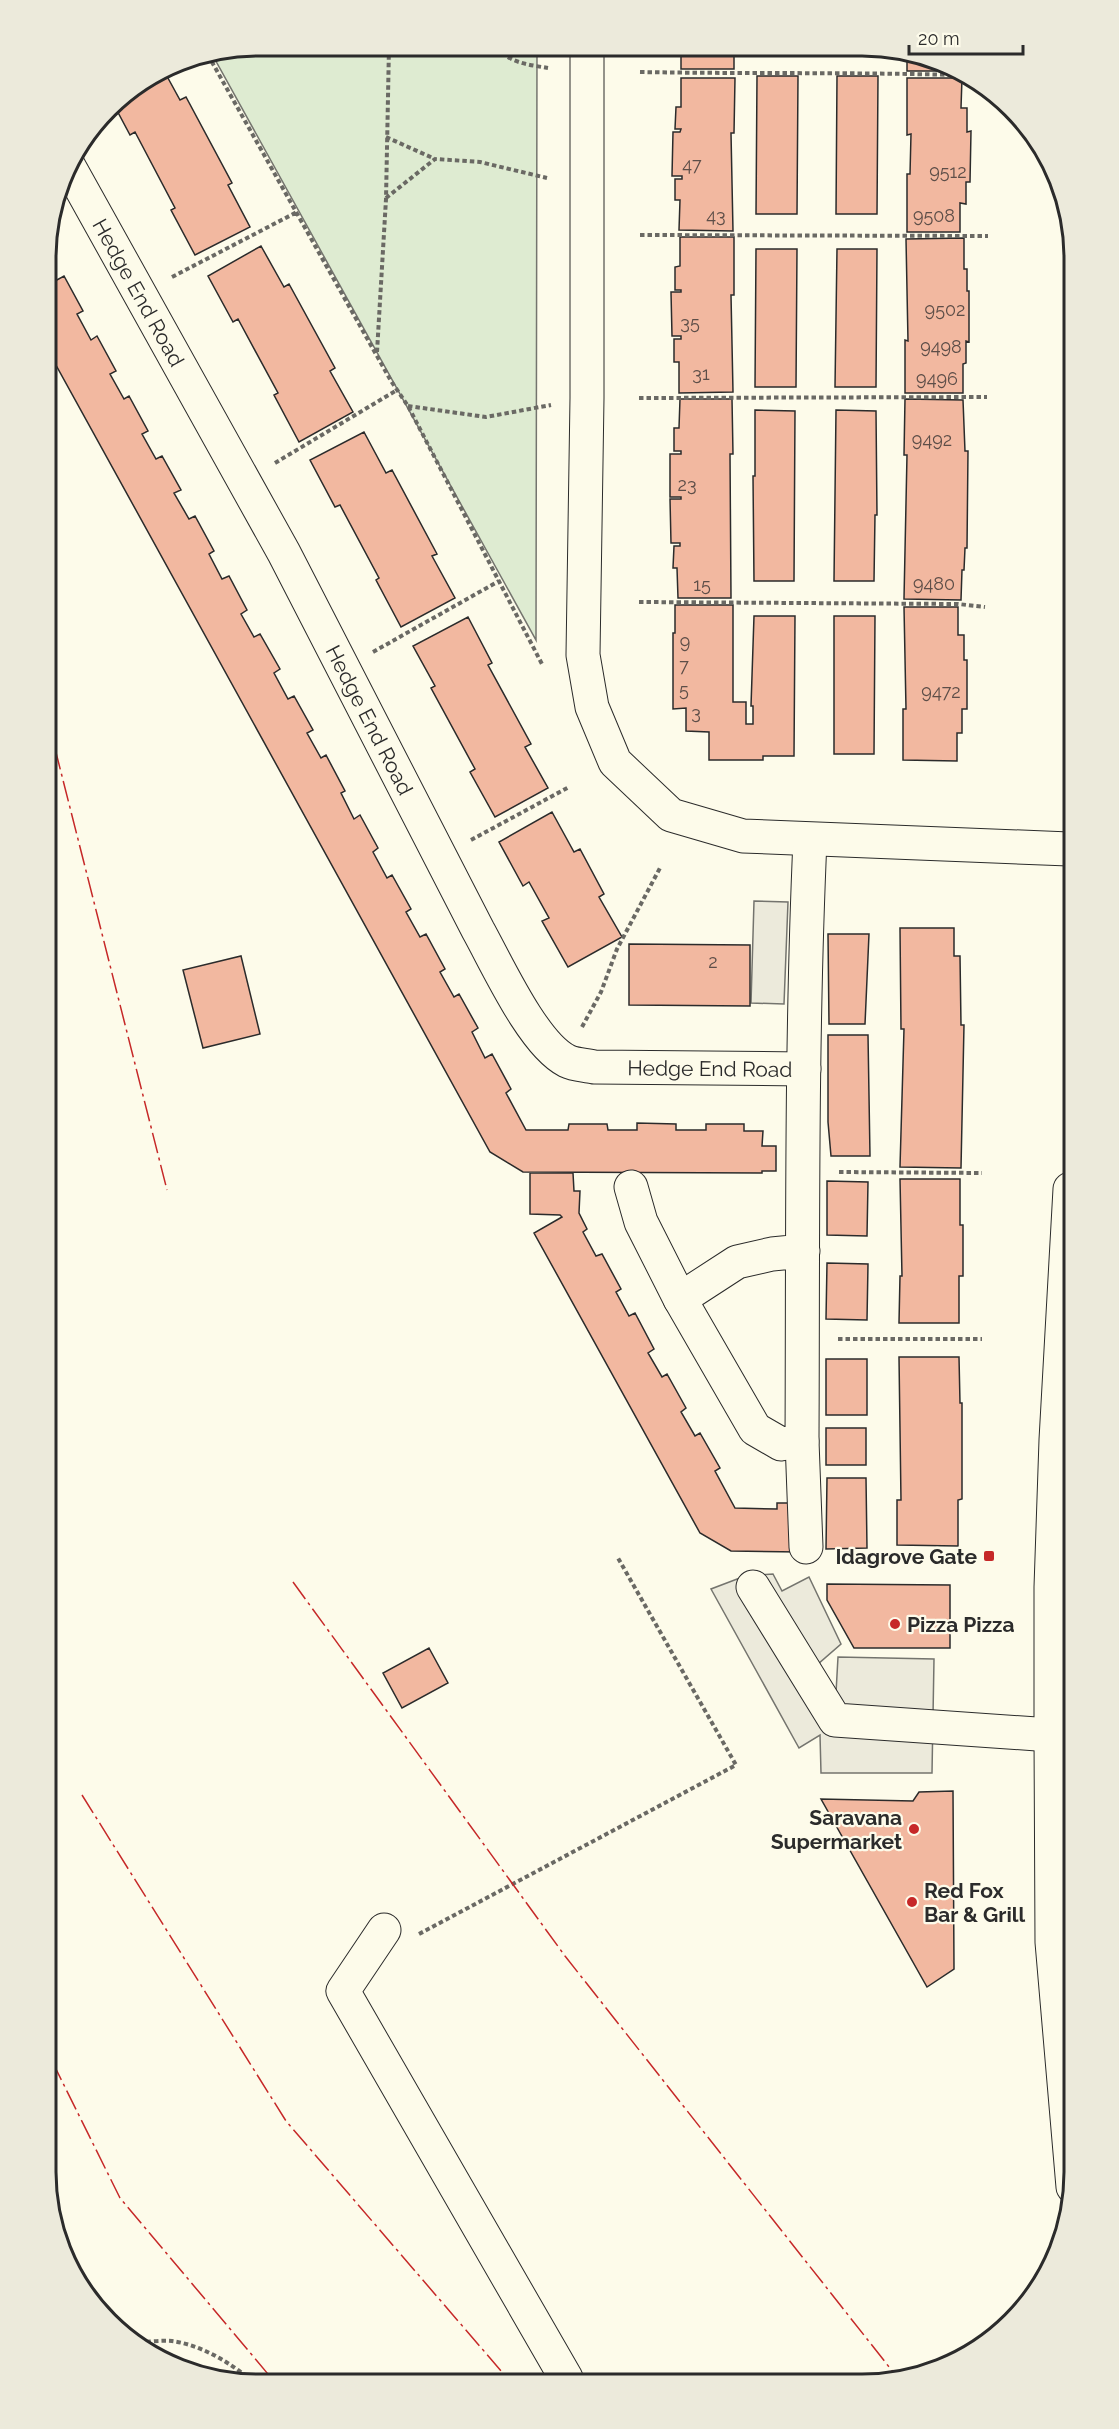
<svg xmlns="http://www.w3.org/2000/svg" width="1119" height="2429" font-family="Raleway,sans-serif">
<rect width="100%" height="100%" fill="#fdfbea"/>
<path fill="#deebd1" stroke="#74746e" stroke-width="1.5" d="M257,45L537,47L536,640L212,54Z"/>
<path fill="#eceadb" stroke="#74746e" stroke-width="1.5" d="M754,901L788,902L784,1004L751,1003Z
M773,1574L782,1591L809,1577L841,1644L817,1665L836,1693L838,1657L934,1659L932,1773H821L820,1735L799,1748L711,1589L745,1576Z"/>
<path fill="#f2b8a0" stroke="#2b2b2b" stroke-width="1.5" d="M681,48H734V69H681Z
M758,48H798V52L758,51Z
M838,49H878V53L838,52Z
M907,51L947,71H907Z
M163,69L180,100L186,97L232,183L228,185L250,227L195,255L171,210L175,208L135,132L130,135L113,103L117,98Z
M757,76H798L797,214H756Z
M837,76H878L877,214H836Z
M681,78H735L734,133H731L733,231L679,230L680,200H675V179H682V176H672L673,132H680L681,129H675L676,107H681Z
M907,78H962L961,108H967V132L971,131L970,182H966V204L960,203V232H907V174H910L911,134L907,135Z
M680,237H734V295H731L733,392L679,393V362H674V339H681V336H672L671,292H681V290H675V267L680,266Z
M964,238V269H967V291H969V342L966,341V363L963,364V393H905V340L908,341L906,239Z
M261,246L284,287L289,284L335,368L330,371L353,412L299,442L274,395L278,393L238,319L233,322L208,276Z
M756,249H797L796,387H755Z
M837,249H877L876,387H835Z
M46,258L57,280L64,276L83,311L77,314L91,340L97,336L116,371L110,374L124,399L129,396L148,431L142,434L156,459L162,456L181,490L174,493L189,519L195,516L214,551L209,554L222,579L229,576L247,610L241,614L254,637L260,634L280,669L274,673L288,699L294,696L313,730L307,733L321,758L326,755L345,791L341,793L354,819L360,815L378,848L373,852L387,878L392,875L411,909L406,912L420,937L426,934L445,969L440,972L454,997L459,994L478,1028L472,1032L485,1058L492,1054L511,1089L506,1093L526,1130H568L569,1124H607L608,1130H637V1123L676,1124V1130H706V1124H744V1131H763L762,1146H776V1171H762V1173L523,1172L490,1152L46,347Z
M680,399H732L733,454H730L731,598H678L677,568H673L674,546H680V543H671L670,499H681V497H670V454H681V451H674V428H679Z
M905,399L963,400L965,451H968L967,548H965L964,570H962L961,600L904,599L907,455H904Z
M755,410L795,411L794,581H754L753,476H755Z
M836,410L876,411L877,515H875L874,581H834Z
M364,432L386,473L392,470L437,554L432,556L455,598L401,627L376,580L379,578L340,505L335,507L310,460Z
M675,605H733V702H746V724H753V706H751L754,616H795L794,756H763V760H709V732L686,731V708L673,709V633H675Z
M904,607H958V635H964V660H967V709H962V733H957V761L903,760V709H906Z
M834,616H875L874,754H834Z
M468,617L492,663L488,665L531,744L525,747L548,788L495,817L470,772L475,769L431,688L435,686L413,646Z
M552,812L574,852L580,849L604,894L599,897L622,937L568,967L542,921L549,918L529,882L523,886L499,842Z
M900,928H954V956H960L961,1025H964L961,1168L900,1167L904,1029H901Z
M828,934H869L865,1024H829Z
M629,944L750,945V1006L629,1005Z
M241,956L260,1034L203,1048L183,970Z
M828,1035H868L870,1156H831L828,1122Z
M530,1173H573L574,1191H580L579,1213L587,1229L583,1232L596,1256L602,1254L621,1289L616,1292L629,1316L635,1313L654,1349L648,1353L662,1377L667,1374L686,1408L681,1412L695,1436L700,1433L720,1468L715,1471L735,1508L777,1509V1503H800V1552L731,1551L700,1533L534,1233L562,1217L560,1215L530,1214Z
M900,1179H960V1225H963V1276H959V1323H899L900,1276H902Z
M827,1181L868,1182L867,1236L827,1235Z
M827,1263L868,1264L867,1320L826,1319Z
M899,1357H959L960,1403H962V1499L958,1500V1546L897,1545V1500H901Z
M826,1359H867V1415H826Z
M826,1428H866V1465H826Z
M827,1478H866L867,1548L826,1549Z
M827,1584L950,1585V1648H854L827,1600Z
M429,1648L448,1683L402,1708L383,1673Z
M953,1791L954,1969L927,1987L821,1799L913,1801L919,1792Z"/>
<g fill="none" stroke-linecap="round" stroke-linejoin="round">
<defs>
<g id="minor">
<path d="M587,47V398L583,655L592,707L615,762L671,815L743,836L1069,849"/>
<path id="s1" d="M67,163L284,553L478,930C497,964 533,1044 567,1061C575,1065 586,1065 594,1067L804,1069"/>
<path d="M631,1187L641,1222L680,1299"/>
<path d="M803,1251L772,1254L737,1262L680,1299L755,1429L781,1444L802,1441C803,1241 801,1040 810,840"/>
<path d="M802,1441L806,1547"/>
<path d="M753,1587L835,1720L1051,1735"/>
<path d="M384,1930L343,1991L566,2378"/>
</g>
<path id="major" d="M1070,1189L1056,1440L1051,1587V1735L1052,1942L1073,2187"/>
</defs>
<use href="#minor" stroke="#2b2b2b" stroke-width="35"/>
<use href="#major" stroke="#2b2b2b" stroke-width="35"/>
<path stroke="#6a6964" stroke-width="4" stroke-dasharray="4.5 3" stroke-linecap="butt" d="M498,46C506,63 531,65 548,68
M208,55L391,381L408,406L543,666
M640,72C745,74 850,72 955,75
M386,137L435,159
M386,198L435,159L480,162L547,178
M640,235L988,236
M172,277L297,212
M377,352L386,199L389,46
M639,398L987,397
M408,406L486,417L551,405
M275,463L397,390
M639,602L958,604L985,607
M373,652L499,581
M471,840L569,787
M582,1027L601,992L617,949L661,866
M839,1172L982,1173
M838,1339H982
M419,1934L736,1765L618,1558
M139,2342C149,2342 161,2340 172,2341C201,2345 229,2362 251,2380"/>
<use href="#minor" stroke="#fdfbea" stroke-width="33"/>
<use href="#major" stroke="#fdfbea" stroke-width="33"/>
<path stroke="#c62828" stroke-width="1.5" stroke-dasharray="21 4.5 3 4.5" stroke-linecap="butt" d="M47,717L167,1190
M293,1582L565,1956L897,2377
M82,1795L286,2121L508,2379
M52,2061L120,2198L273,2380"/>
</g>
<g fill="#c62828" stroke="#fdfbea" stroke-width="2">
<rect x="983" y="1550" width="12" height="12" rx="3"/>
<circle cx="895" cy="1624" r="6"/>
<circle cx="914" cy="1829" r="6"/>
<circle cx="912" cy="1902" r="6"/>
</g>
<g text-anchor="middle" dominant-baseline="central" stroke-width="4.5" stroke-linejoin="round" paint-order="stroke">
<g font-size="18" fill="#5d4e48">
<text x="692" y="164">47</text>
<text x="948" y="171">9512</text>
<text x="716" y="215">43</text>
<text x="934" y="215">9508</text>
<text x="945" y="309">9502</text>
<text x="690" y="322">35</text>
<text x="941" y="346">9498</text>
<text x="701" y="373">31</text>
<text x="937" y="378">9496</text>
<text x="932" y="439">9492</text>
<text x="687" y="484">23</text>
<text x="934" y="583">9480</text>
<text x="702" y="584">15</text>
<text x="685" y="641">9</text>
<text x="684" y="665">7</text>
<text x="684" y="689">5</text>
<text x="941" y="691">9472</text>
<text x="696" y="712">3</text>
<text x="713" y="961">2</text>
</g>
<g font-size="21" fill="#2b2b2b" stroke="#fdfbea">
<text stroke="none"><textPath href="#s1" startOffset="148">Hedge End Road</textPath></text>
<text stroke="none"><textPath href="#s1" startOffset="634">Hedge End Road</textPath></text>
<text stroke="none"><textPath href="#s1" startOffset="1174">Hedge End Road</textPath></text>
</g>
<g font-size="21" font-weight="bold" fill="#2b2b2b" stroke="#fdfbea" text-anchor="end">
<text x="977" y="1556">Idagrove Gate</text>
<text x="907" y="1624" text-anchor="start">Pizza Pizza</text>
<text x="902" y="1817">Saravana<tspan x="902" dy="24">Supermarket</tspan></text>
<text x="924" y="1890" text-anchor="start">Red Fox<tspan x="924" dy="24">Bar &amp; Grill</tspan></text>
</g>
</g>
<path d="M0 0H1119V2429H0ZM258 56H862A202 202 0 0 1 1064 258V2172A202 202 0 0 1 862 2374H258A202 202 0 0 1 56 2172V258A202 202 0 0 1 258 56Z" fill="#eceadb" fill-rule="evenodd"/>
<path fill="none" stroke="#2b2b2b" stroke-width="3" d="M258 56H862A202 202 0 0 1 1064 258V2172A202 202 0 0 1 862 2374H258A202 202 0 0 1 56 2172V258A202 202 0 0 1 258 56Z"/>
<path d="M909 45v9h114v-9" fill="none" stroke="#2b2b2b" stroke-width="3"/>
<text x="918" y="45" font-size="18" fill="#2b2b2b" stroke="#fdfbea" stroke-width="4.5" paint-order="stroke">20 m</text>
</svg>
